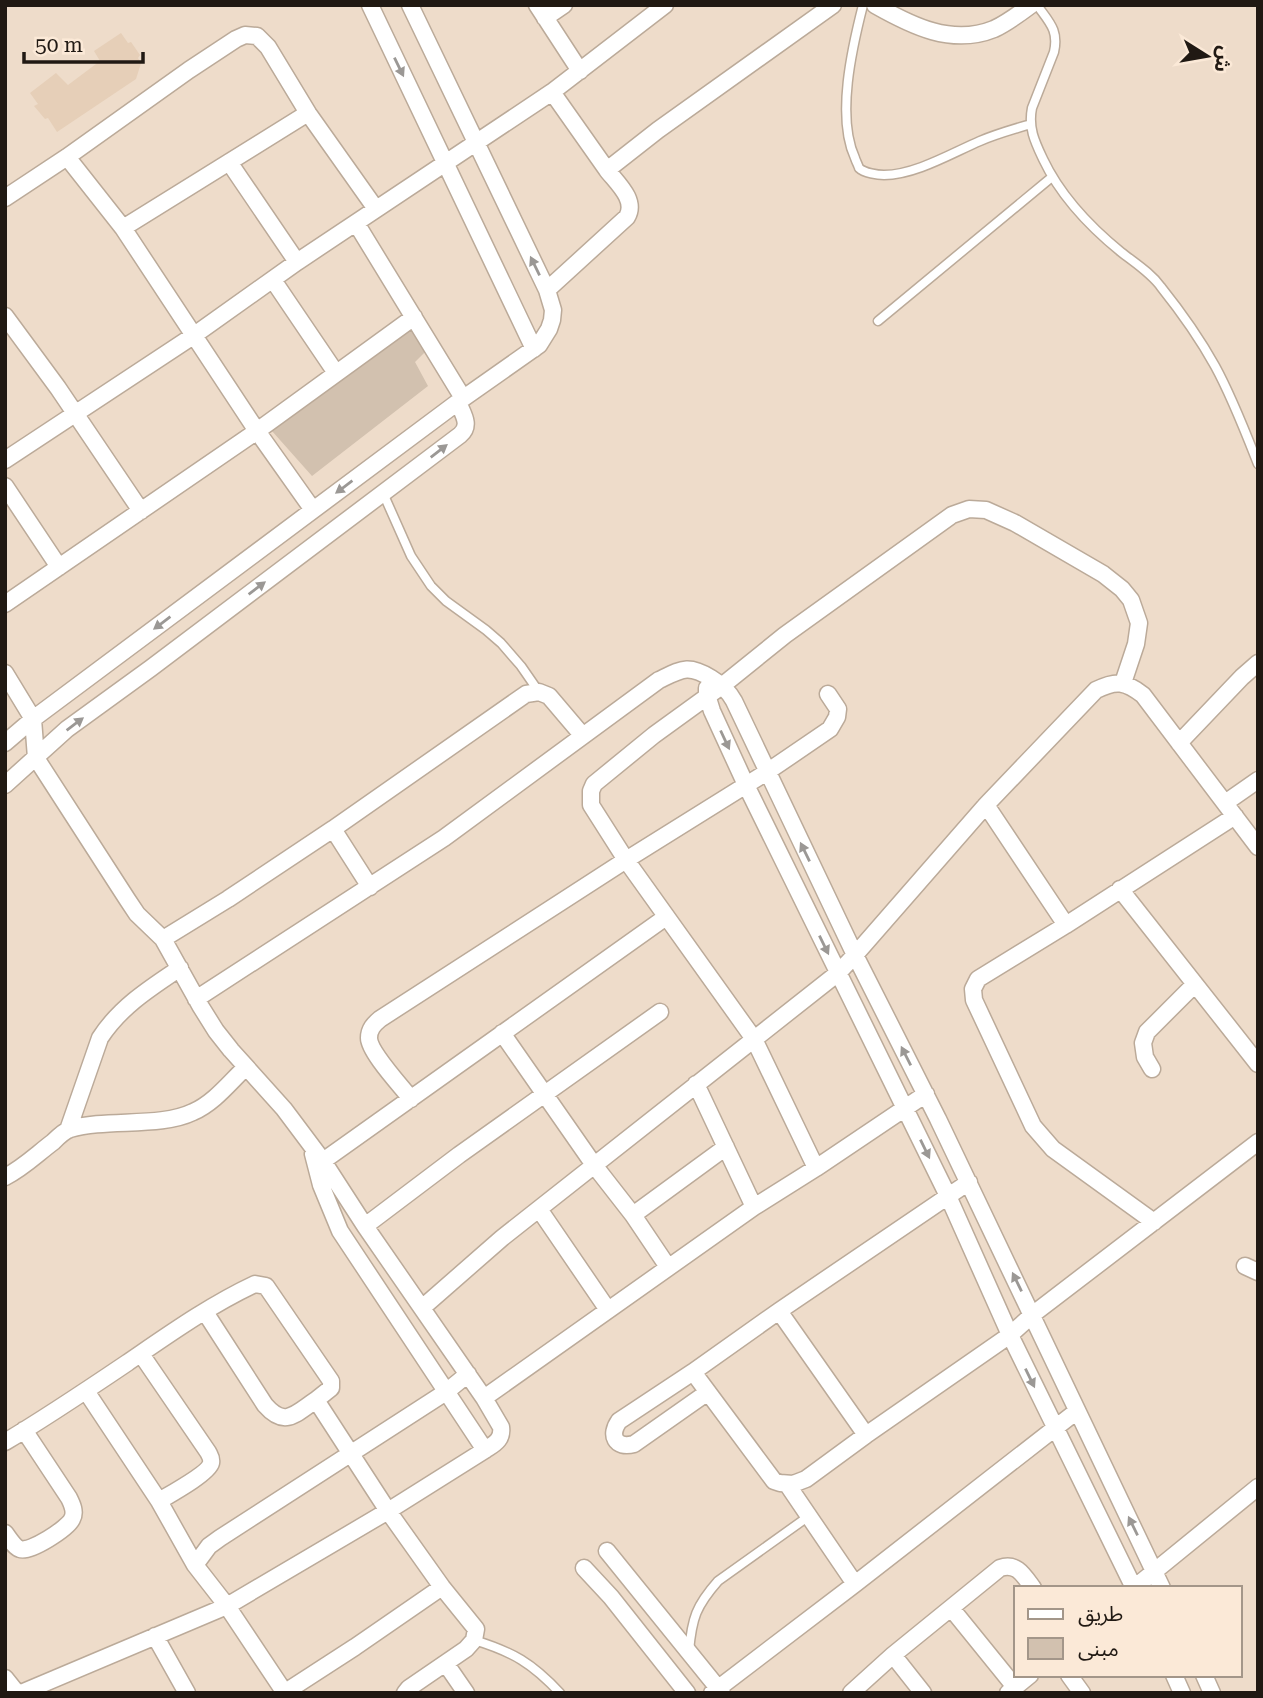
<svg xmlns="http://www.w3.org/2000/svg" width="1263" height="1698" font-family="'Roboto Serif','Noto Sans Arabic',serif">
<rect width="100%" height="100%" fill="#eedcca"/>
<path fill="#e6cfb8" d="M121,33L128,43L131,42L140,55L138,58L141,63L136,79L57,132L48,118L45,119L34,106L38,104L30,93L56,73L68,85L100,61L94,51Z"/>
<path fill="#d2c1af" d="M413,323L430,347L415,362L428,386L312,476L272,431Z"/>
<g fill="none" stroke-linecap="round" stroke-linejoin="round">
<defs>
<path id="service" d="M863,5C852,48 836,117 855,158C855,159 859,167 859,168C864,173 878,175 884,175C915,175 952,153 980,141C996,134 1014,129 1031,124
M1037,5C1049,22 1059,30 1054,52L1032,108C1028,128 1035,142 1043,159C1061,197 1089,226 1121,252C1135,263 1151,273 1161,287C1181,312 1200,339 1215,366C1232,397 1245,431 1258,464
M878,321L1052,177
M383,493L411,556L431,586L446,601L486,630L501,643L521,666L539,692
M474,1640C513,1652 532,1663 560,1693
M689,1651C692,1618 696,1606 718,1581L809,1516"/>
<path id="minor" d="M370,5L534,349
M537,5L580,71
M875,5C912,26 952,46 994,29C1007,23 1019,14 1031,5
M545,18L564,5
M552,92L607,170L658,130L833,5
M67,157L123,228
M229,162L297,262
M5,198L67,157L189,70L236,39L245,35L257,36L268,47L308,113
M356,223L463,398
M273,280L336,373
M547,290L627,217C637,200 617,183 607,170
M5,316L58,388L141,511
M5,460L193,336L297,262L552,92L665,5
M5,486L59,567
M313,510L257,431L123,228L308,113L376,209
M5,604L257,431L414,317
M5,673L33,719L36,758L127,899L137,914L163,939L228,899L333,829L526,694L539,692L549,696L583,736
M707,688V695L712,711L746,785L948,1196L1010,1335L1134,1588
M5,743L33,719L458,402L539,345L549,329L552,320L553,310L547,290L410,5
M1179,743L1242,677L1258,663
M5,785L67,729L151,668L460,435C472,425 462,413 458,402
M1225,803L1258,780
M986,805L1066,925
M333,829L370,887
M1120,889L1258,1064
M163,939L201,1007L216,1031L231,1050L284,1109L323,1161L365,1226L484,1398
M196,999L444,838L659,680C682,669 688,664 711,678C721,684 728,690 734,701L855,955L938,1119L1162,1588
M502,1033L594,1165L633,1215L668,1267
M1152,1069L1145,1057L1143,1043L1147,1032L1195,984
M696,1084L754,1207
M411,1099C402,1087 369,1052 369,1038C369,1029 374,1024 380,1019L626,860L591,805V791L594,784L654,735L723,685L785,635L952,515L969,509L986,510L1015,523L1103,574L1122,589L1131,600L1139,623L1136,644L1123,683
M68,1130L100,1038C120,1007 150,988 180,968
M313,1154L321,1185L340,1231L485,1450
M323,1161L666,917
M816,1168L754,1039L626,860L767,772L830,729L837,717L838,709L828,694
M5,1177C23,1168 37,1154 53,1142C58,1137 64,1131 70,1129C107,1118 160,1128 193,1112C214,1103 230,1082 246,1067
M969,1182L779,1311L693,1372L774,1481L780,1483L793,1484L806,1479L866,1435L1010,1335L1032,1315L1258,1142
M539,1209L608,1310
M633,1215L726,1147
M1154,1222L1053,1149L1033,1126L974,1000L973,989L978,979L1066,925L1235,816
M365,1226L459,1155L660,1012
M1245,1266L1258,1272
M422,1308L502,1238L838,973L855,955L986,805L1096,690C1116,680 1125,681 1143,695L1258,847
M779,1311L866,1435
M205,1312L265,1405C285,1428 295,1414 316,1400
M141,1354L208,1452C210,1456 212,1458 211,1463C209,1473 169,1495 159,1501
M693,1372L619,1421C609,1435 615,1449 634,1444L708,1392
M86,1391L159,1501L195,1565L227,1606L285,1693
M5,1442C47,1417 87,1390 127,1363C168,1335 210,1305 255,1284L266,1286L331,1381V1388L316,1400L388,1511L442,1587L476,1629L474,1640L466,1649L409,1688L405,1693
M787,1484L855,1584
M5,1533C9,1538 14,1547 20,1549C30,1553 68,1528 72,1519C76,1512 72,1504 69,1498L24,1430
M607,1551L722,1693
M195,1565L209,1546L220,1538L446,1392L468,1374
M584,1568L611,1597L687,1693
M1134,1588L1258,1487
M951,1608L1015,1687
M155,1636L187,1693
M893,1655L923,1693
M446,1664L466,1693
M1069,1675L1082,1693
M1174,1675L1182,1693
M1204,1675L1212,1693
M5,1678L17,1693
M21,1693L227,1606L388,1511L485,1450C494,1444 503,1440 501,1427L484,1398L754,1207L816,1168L926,1094
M284,1693L355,1647L442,1587
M712,1693L855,1584L1077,1411
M851,1693L893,1655L1000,1568C1017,1562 1024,1576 1033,1588
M1008,1693L1030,1675"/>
</defs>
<use href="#service" stroke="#ba9" stroke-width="11"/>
<use href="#minor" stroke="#ba9" stroke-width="19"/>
<use href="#service" stroke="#fff" stroke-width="8"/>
<use href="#minor" stroke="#fff" stroke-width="16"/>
</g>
<defs><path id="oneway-solid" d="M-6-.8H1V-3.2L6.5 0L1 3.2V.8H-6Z" transform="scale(1.75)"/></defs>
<g fill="#9b9895">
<use href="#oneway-solid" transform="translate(399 67) rotate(64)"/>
<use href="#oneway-solid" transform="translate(535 266) rotate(-116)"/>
<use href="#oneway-solid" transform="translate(439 451) rotate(-38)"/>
<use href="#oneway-solid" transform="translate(344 487) rotate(143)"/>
<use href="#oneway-solid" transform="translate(257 588) rotate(-37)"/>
<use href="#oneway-solid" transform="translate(162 623) rotate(143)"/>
<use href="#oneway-solid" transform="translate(75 724) rotate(-37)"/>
<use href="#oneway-solid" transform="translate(725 740) rotate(65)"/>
<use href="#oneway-solid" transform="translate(805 852) rotate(-116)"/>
<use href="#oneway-solid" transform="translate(824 945) rotate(64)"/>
<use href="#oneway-solid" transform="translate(906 1056) rotate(-117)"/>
<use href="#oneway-solid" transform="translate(925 1149) rotate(64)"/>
<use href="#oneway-solid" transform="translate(1017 1282) rotate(-116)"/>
<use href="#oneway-solid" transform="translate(1030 1378) rotate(64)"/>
<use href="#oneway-solid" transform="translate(1133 1526) rotate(-116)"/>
</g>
<rect width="1263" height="1698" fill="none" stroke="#201913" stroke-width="14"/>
<rect x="1014" y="1586" width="228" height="91" fill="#fbe9d7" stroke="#a39689" stroke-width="2"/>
<rect x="1028" y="1609" width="35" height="10" fill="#ffffff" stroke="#a39689" stroke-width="2"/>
<text x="1078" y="1621" font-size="21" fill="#201913">طريق</text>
<rect x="1028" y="1638" width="35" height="21" fill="#d2c1af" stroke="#a39689" stroke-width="2"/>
<text x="1078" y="1656" font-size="21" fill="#201913">مبنى</text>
<g transform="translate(1207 56) rotate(101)" stroke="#fbe9d7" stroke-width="5" paint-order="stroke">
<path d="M0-5L12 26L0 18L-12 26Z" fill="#201913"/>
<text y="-10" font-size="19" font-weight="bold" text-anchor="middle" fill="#201913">ش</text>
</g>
<path d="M24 52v10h119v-10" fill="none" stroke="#201913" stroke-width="3.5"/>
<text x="35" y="52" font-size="21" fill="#201913" stroke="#fbe9d7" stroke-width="5" paint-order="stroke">50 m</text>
</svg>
